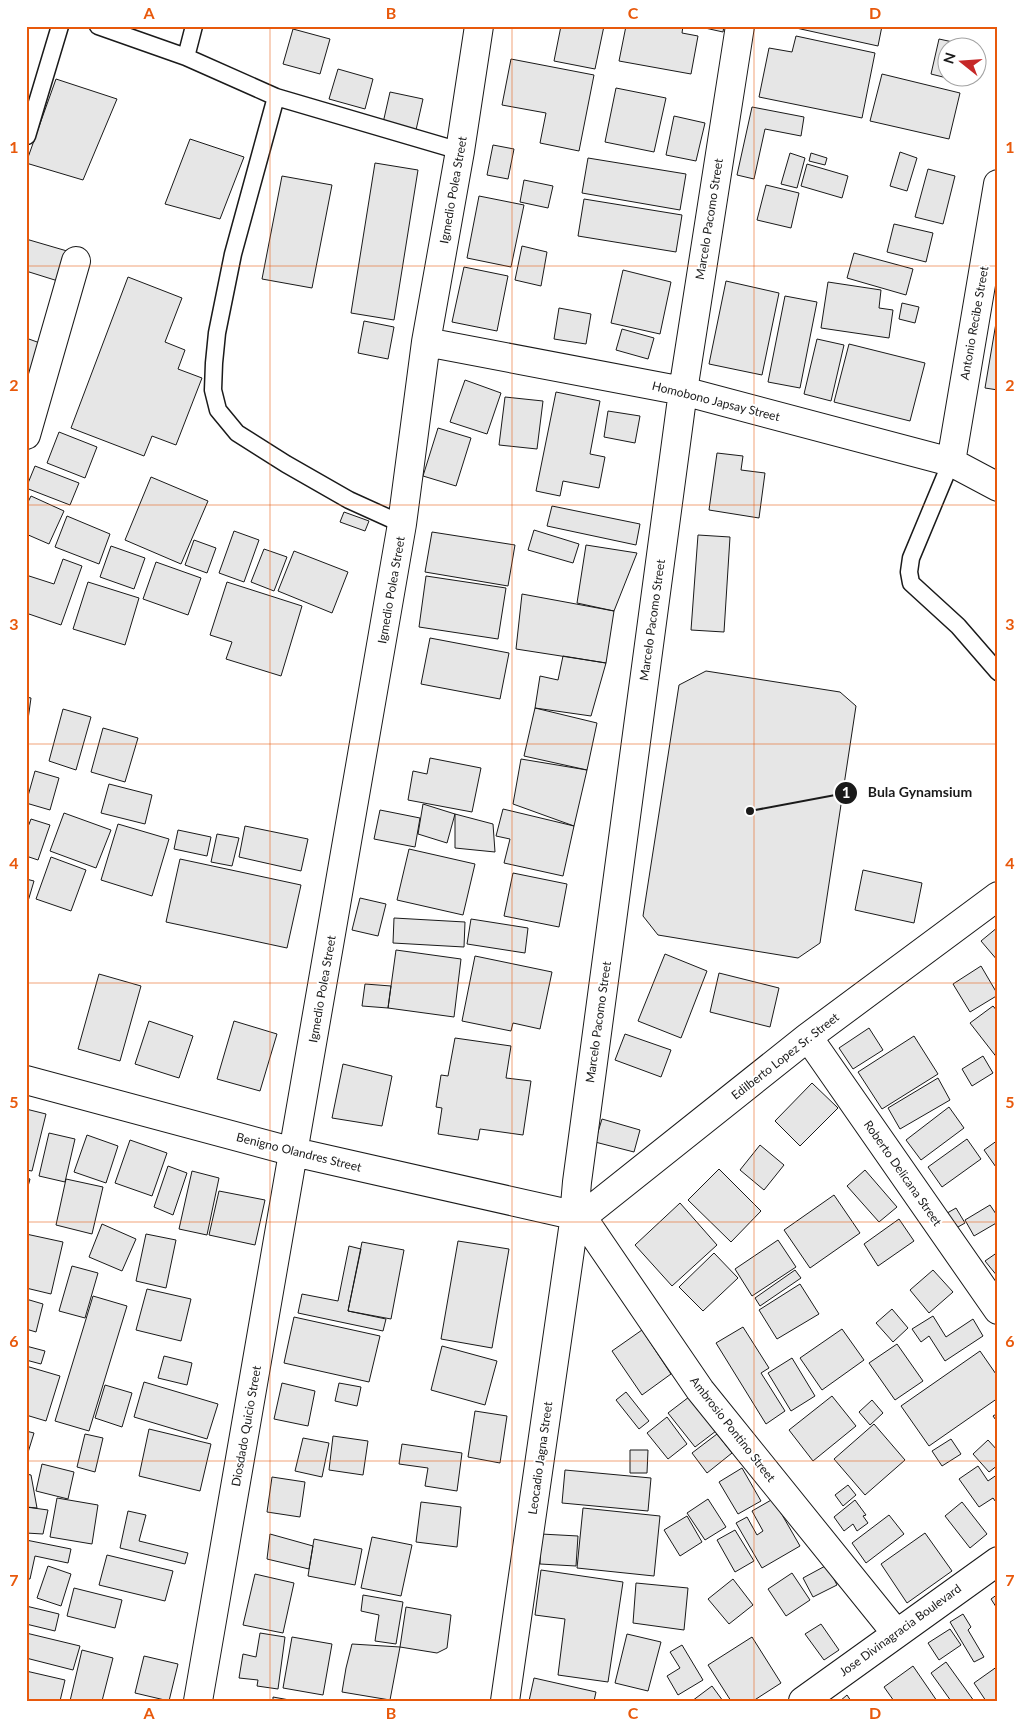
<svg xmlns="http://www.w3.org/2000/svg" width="1024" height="1727" font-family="Lato,sans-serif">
<rect width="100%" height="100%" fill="#fff"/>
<path fill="#e6e6e6" stroke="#1a1a1a" d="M561,26H604L595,69L554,61Z
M626,26H683L682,33L698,36L691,74L619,61Z
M696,26H724L723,32Z
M787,26H882L878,46Z
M293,29L330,39L320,74L283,64Z
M796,36L875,53L862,118L759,97L769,48L792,52Z
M939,39L976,47L946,48V78H969L967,83L931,74Z
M511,59L594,75L579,151L540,143L546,113L502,105Z
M338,69L373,79L365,109L329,99Z
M882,74L960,93L949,139L870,121Z
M56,79L117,99L83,180L26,163Z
M616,88L666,98L654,152L605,142Z
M390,92L423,99L416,130L383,123Z
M752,107L804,117L801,136L765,129L754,179L737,175Z
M674,116L705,123L696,161L666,155Z
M190,139L244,157L220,219L165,204Z
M493,145L514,149L508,179L487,175Z
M900,152L917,158L907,191L890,186Z
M790,153L805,158L797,188L781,184Z
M811,153L827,158L825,165L809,161Z
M588,158L686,174L680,210L582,193Z
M375,163L418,170L394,320L351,313Z
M807,164L848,176L842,198L801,186Z
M928,169L955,176L943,224L915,217Z
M282,176L332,185L312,288L262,279Z
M524,180L553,186L548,208L520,202Z
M766,185L799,193L791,228L757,220Z
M479,196L524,205L511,267L467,258Z
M584,199L682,215L676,252L578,236Z
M894,224L933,233L926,262L887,252Z
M26,239L67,251L58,281L26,271Z
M522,246L547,252L541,286L515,280Z
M854,253L913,269L906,295L847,278Z
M464,267L508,276L497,331L452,322Z
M623,270L671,282L660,334L611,323Z
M128,277L182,298L165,342L185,350L178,369L202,378L176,445L152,436L144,456L71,428Z
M726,281L779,293L762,375L709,364Z
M828,282L881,290L879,308L893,310L889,338L821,328Z
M785,296L817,302L800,388L768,382Z
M902,303L919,307L915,323L899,319Z
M559,308L591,314L586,344L554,339Z
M998,311V390L985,388Z
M364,321L394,327L388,359L358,353Z
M622,329L654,338L648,359L616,350Z
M26,338L40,343L26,387Z
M817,339L844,345L831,401L804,394Z
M849,344L925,363L910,421L834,402Z
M465,380L501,393L487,434L450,422Z
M556,392L600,401L590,454L605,457L599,488L563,481L560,496L536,491Z
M505,397L543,401L537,449L499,445Z
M608,411L640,416L635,443L604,437Z
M438,428L471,438L456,486L423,476Z
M59,432L97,447L85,478L47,463Z
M717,453L743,456L741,470L765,473L759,518L709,510Z
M35,466L79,483L70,505L26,488Z
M151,477L208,501L181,564L125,540Z
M31,496L64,511L49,544L26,534V506Z
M552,506L640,524L636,545L547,526Z
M344,512L369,521L365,531L340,522Z
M67,516L110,534L99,564L55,547Z
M534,530L579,544L573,563L528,550Z
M234,531L259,540L244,582L219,573Z
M432,532L515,545L508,586L425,572Z
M698,535L730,537L724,632L691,630Z
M194,540L216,548L207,573L185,565Z
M586,545L637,553L614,611L577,603Z
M111,546L145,558L134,589L100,577Z
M264,549L287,557L274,591L251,582Z
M294,551L348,572L332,613L278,591Z
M63,559L82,566L61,625L26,613V575L54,584Z
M156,562L201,578L188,615L143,599Z
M426,576L506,588L498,639L419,627Z
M88,582L139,598L125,645L73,629Z
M227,582L302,606L281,676L226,659L232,642L210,635Z
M522,594L614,611L606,663L516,649Z
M430,638L509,653L500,699L421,684Z
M563,656L606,663L591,716L535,708L540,676L558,680Z
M706,671L840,692L856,706L820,943L798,958L658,935L643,916L679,685Z
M26,697L31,698L26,734Z
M535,708L597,723L587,770L524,756Z
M63,709L91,717L76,770L49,761Z
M103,728L138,738L125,782L91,772Z
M430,758L481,768L472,812L408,800L413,771L427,774Z
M521,759L587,770L574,826L513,804Z
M35,771L59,778L50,810L26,803Z
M109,784L152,795L145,824L101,813Z
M423,804L455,814L447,843L418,834Z
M503,809L574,826L563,876L504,863L510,839L496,836Z
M380,810L420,818L415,847L374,839Z
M64,813L111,830L96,868L50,851Z
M455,814L493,824L495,852L455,848Z
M31,819L50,825L38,860L26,856V832Z
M118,824L169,839L152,896L101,880Z
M245,826L308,839L301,871L239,857Z
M178,830L211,837L207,856L174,849Z
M217,834L239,838L232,866L211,862Z
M409,849L475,864L463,915L397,900Z
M51,857L86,870L71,911L36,899Z
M180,859L301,885L287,948L166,922Z
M863,870L922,883L914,923L855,910Z
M513,873L567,884L559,927L504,916Z
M26,879L34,881L26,908Z
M360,898L386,904L378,936L352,930Z
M394,918L465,922L464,947L393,943Z
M471,919L528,928L525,953L467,944Z
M998,927V961L981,941Z
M396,950L461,959L454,1017L388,1008Z
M665,954L707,971L681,1038L638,1021Z
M475,956L552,972L540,1029L513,1023L511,1031L462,1021Z
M981,966L998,995L970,1012L953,984Z
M719,973L779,988L770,1027L710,1012Z
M99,974L141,986L120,1061L78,1049Z
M365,984L391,986L388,1008L362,1006Z
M993,1006L998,1012V1059L970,1023Z
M149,1021L193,1036L179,1078L135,1064Z
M234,1021L277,1034L260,1091L217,1079Z
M869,1028L883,1050L853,1069L839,1048Z
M625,1034L671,1050L661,1077L615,1060Z
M914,1036L938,1074L882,1109L858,1072Z
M455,1038L511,1046L506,1078L531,1081L523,1135L480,1129L478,1140L438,1134L442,1108L436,1107L441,1075L448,1076Z
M983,1056L993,1073L972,1086L962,1069Z
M343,1064L392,1076L382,1126L332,1118Z
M938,1078L950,1100L900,1129L888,1108Z
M812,1083L838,1108L800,1146L775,1121Z
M949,1107L964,1128L921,1160L906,1140Z
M26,1109L46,1114L32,1171L26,1170Z
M602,1119L640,1130L634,1152L595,1142Z
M49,1133L75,1139L65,1182L39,1176Z
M87,1135L118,1146L106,1183L74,1172Z
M967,1139L981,1159L942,1187L928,1167Z
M130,1140L167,1153L152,1196L115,1183Z
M998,1140V1170L984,1150Z
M760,1145L784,1165L764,1190L740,1170Z
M168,1166L187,1173L173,1215L154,1207Z
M719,1169L761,1211L731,1242L688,1200Z
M865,1170L897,1207L879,1222L847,1186Z
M192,1171L219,1178L207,1235L179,1229Z
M26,1178L30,1179L26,1194Z
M66,1179L103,1187L92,1234L56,1225Z
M219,1191L265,1200L255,1245L209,1235Z
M834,1195L860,1233L810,1268L784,1230Z
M680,1203L717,1245L672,1286L635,1245Z
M990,1205L998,1217V1222L974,1236L965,1220Z
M956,1208L965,1223L951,1231L942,1216Z
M899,1219L914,1241L878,1266L864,1244Z
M102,1224L136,1239L122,1271L89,1257Z
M26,1234L63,1242L51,1294L26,1288Z
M146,1234L176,1240L166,1288L136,1281Z
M778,1240L796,1267L752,1296L735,1269Z
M458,1241L509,1249L492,1348L441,1339Z
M362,1242L404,1250L391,1319L348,1311Z
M349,1246L361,1249L348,1311L386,1319L383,1331L298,1313L302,1294L338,1301Z
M998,1252V1277L985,1261Z
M714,1253L738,1278L703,1311L679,1287Z
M72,1266L98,1273L85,1318L59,1311Z
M795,1270L801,1278L760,1306L755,1298Z
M933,1270L953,1292L929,1313L910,1290Z
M800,1284L819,1314L777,1339L759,1310Z
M147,1289L191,1299L181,1341L136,1330Z
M93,1296L127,1306L89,1431L55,1421Z
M26,1299L43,1304L36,1332L26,1329Z
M892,1309L908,1328L893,1342L876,1323Z
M933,1316L946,1337L973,1319L983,1336L945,1361L929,1336L921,1342L912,1329Z
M294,1317L380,1336L369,1382L284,1363Z
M743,1327L769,1368L761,1373L785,1411L766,1424L716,1343Z
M842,1329L864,1360L822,1390L800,1358Z
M642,1330L671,1374L642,1395L612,1351Z
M897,1344L923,1381L895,1400L869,1363Z
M26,1346L45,1351L41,1364L26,1360Z
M442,1346L497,1361L485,1405L431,1390Z
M980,1351L998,1377V1398L929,1446L901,1406Z
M164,1356L192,1363L187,1385L158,1378Z
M792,1358L815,1396L791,1411L768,1373Z
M26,1366L60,1376L46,1421L26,1415Z
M144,1382L218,1404L207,1439L134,1417Z
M282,1383L315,1391L308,1426L274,1419Z
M339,1383L361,1387L357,1406L335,1401Z
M105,1385L132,1393L122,1427L95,1418Z
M626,1392L649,1421L639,1429L616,1400Z
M832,1396L856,1426L813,1461L789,1430Z
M689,1397L716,1431L695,1447L668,1413Z
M872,1400L883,1413L870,1425L859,1412Z
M475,1411L507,1416L500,1463L468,1457Z
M998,1413V1423L993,1416Z
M667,1417L687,1444L668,1459L647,1433Z
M874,1424L905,1460L865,1495L834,1459Z
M149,1429L211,1444L200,1491L139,1476Z
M26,1431L34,1433L26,1459Z
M85,1434L103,1438L95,1472L77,1467Z
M717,1434L732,1453L707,1473L692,1453Z
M333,1436L368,1441L363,1475L329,1470Z
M303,1438L329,1443L322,1477L295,1471Z
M951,1439L961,1454L942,1466L932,1451Z
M988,1440L998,1451V1465L989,1472L973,1454Z
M402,1444L462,1453L457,1491L425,1486L428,1468L399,1464Z
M630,1450H648L647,1473H630Z
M42,1464L74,1472L68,1499L36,1491Z
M978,1466L988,1481L998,1474V1505L993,1498L979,1507L959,1479Z
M742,1468L761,1501L738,1514L719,1482Z
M565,1470L651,1478L648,1511L562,1503Z
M26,1474L31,1475L37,1508L26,1507Z
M272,1477L305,1482L300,1517L267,1512Z
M848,1485L856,1495L843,1506L835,1495Z
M57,1498L98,1505L92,1544L50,1537Z
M708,1499L726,1527L705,1540L687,1513Z
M773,1499L800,1546L762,1568L736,1523L747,1517L757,1535L763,1531L752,1511Z
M855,1500L866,1515L863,1516L868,1523L857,1531L853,1524L844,1531L834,1517Z
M421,1502L461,1507L457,1547L416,1542Z
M962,1502L987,1534L970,1548L945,1516Z
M26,1507L48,1510L43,1534L26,1533Z
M583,1508L660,1516L654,1576L577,1568Z
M128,1511L146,1515L139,1541L188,1553L185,1564L120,1548Z
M889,1515L904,1534L866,1563L852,1543Z
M687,1516L702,1542L680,1556L664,1530Z
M735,1530L754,1561L735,1572L717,1540Z
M925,1533L952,1571L907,1603L881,1564Z
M270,1534L313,1546L309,1569L267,1559Z
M541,1534L578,1536L576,1566L540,1564Z
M372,1537L412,1545L401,1596L361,1588Z
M314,1539L362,1549L355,1585L308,1576Z
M26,1540L71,1549L68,1563L35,1556L30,1579H26Z
M107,1555L173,1571L165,1601L99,1585Z
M827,1565L837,1585L813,1597L803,1578Z
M48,1566L71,1574L61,1606L37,1598Z
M541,1570L623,1582L608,1682L558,1675L565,1619L535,1615Z
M792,1573L810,1600L786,1616L768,1589Z
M255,1574L294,1583L283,1633L243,1625Z
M733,1579L753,1605L729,1624L708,1599Z
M636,1583L688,1588L684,1630L633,1623Z
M74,1588L122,1600L115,1628L67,1616Z
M998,1594V1610L991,1599Z
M363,1595L403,1602L396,1644L375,1641L379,1615L361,1611Z
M26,1606L59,1614L55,1631L26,1624Z
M406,1607L451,1615L447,1648L437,1653L400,1647Z
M963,1614L971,1627L968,1630L984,1657L974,1662L950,1622Z
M821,1624L839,1650L824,1660L805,1634Z
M950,1629L961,1645L939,1660L928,1643Z
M26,1633L80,1646L73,1670L26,1658Z
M260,1633L285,1637L278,1689L257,1686L258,1680L239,1678L243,1654L256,1657Z
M627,1634L661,1642L648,1691L615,1683Z
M292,1637L332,1644L323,1695L283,1688Z
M752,1637L781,1683L753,1701H731L708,1665Z
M352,1644L400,1647L390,1700L342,1692L346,1668Z
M682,1645L703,1680L678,1695L667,1676L680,1668L670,1652Z
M82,1650L113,1658L102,1701H70Z
M144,1656L178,1664L169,1701L135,1693Z
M946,1662L974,1701H951L931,1673Z
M913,1666L937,1701H894L884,1687Z
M998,1666V1701H986L974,1683Z
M26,1671L65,1680L60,1701H26Z
M534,1678L596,1692L594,1701H529Z
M712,1686L723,1701H692Z
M847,1695L851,1701H840Z
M273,1697L295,1701H273Z"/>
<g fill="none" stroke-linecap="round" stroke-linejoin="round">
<defs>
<path id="lane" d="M98,26L186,57L276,97L460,151
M186,57L194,26
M276,97L233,254L217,333L214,363L213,390L218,410L237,433L286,464L349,500L402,524
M27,136L60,26
M951,462L911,558L909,572L911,583L958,626L998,672"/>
<path id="street" d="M426,342L683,391L951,462L998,487
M26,435L76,261
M951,462L998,184
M808,1037L998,1310
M26,1080L294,1152L582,1217L808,1037L998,896
M582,1217L700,1390L896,1633
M198,1701L402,524L426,342L460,151L479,26
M505,1701L573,1229L577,1182L683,391L740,26
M803,1701L998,1561"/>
</defs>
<use href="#lane" stroke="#1a1a1a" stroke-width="19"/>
<use href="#street" stroke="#1a1a1a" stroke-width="30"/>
<use href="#lane" stroke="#fff" stroke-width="16"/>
<use href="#street" stroke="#fff" stroke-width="28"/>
</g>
<path fill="none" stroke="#e8590c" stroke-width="1" stroke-opacity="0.55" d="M270,26V1701M512,26V1701M754,26V1701M26,266H998M26,505H998M26,744H998M26,983H998M26,1222H998M26,1461H998"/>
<g text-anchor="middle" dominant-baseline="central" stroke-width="4" stroke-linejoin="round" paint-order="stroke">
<g font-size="12" fill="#1a1a1a" stroke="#fff">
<text transform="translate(453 190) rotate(-80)">Igmedio Polea Street</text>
<text transform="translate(709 219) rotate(-81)">Marcelo Pacomo Street</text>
<text transform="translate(974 323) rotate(-80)">Antonio Recibe Street</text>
<text transform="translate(716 401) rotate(14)">Homobono Japsay Street</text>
<text transform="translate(391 590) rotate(-80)">Igmedio Polea Street</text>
<text transform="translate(652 620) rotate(-82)">Marcelo Pacomo Street</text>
<text transform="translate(322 989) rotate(-80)">Igmedio Polea Street</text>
<text transform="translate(598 1022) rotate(-82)">Marcelo Pacomo Street</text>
<text transform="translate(785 1056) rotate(-38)">Edilberto Lopez Sr. Street</text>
<text transform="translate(299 1152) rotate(14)">Benigno Olandres Street</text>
<text transform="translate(903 1173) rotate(55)">Roberto Delicana Street</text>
<text transform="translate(246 1426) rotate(-80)">Diosdado Quicio Street</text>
<text transform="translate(733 1429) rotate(52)">Ambrosio Pontino Street</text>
<text transform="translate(540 1458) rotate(-82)">Leocadio Jagna Street</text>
<text transform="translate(900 1630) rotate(-36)">Jose Divinagracia Boulevard</text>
</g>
</g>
<path fill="none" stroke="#1a1a1a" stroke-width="2" d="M750 811L846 793"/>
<g fill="#1a1a1a" stroke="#fff" stroke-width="2">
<circle cx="750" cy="811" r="5"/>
<circle cx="846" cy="793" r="12"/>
</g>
<g font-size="15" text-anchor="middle" font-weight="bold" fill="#fff">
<text x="846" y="798">1</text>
</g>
<g font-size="14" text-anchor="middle" font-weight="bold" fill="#1a1a1a" stroke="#fff" stroke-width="4" stroke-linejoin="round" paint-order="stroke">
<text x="920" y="797">Bula Gynamsium</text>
</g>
<rect width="1024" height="1727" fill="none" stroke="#ffffff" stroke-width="55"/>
<g transform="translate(962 62) rotate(287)"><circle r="24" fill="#ffffff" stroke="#a3a3a3"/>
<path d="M0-4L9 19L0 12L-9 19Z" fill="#c62828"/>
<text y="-8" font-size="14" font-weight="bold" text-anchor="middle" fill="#1a1a1a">N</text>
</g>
<rect x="28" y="28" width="968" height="1672" fill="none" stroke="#e8590c" stroke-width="2"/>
<g font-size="16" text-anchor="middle" font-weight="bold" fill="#e8590c">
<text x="149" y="19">A</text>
<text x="391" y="19">B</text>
<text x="633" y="19">C</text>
<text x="875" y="19">D</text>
<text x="14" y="153">1</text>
<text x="1010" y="153">1</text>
<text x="14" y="391">2</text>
<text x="1010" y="391">2</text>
<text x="14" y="630">3</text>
<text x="1010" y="630">3</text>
<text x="14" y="869">4</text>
<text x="1010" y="869">4</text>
<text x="14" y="1108">5</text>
<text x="1010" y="1108">5</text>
<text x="14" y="1347">6</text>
<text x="1010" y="1347">6</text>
<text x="14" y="1586">7</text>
<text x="1010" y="1586">7</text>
<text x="149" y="1719">A</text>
<text x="391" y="1719">B</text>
<text x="633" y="1719">C</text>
<text x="875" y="1719">D</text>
</g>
</svg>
